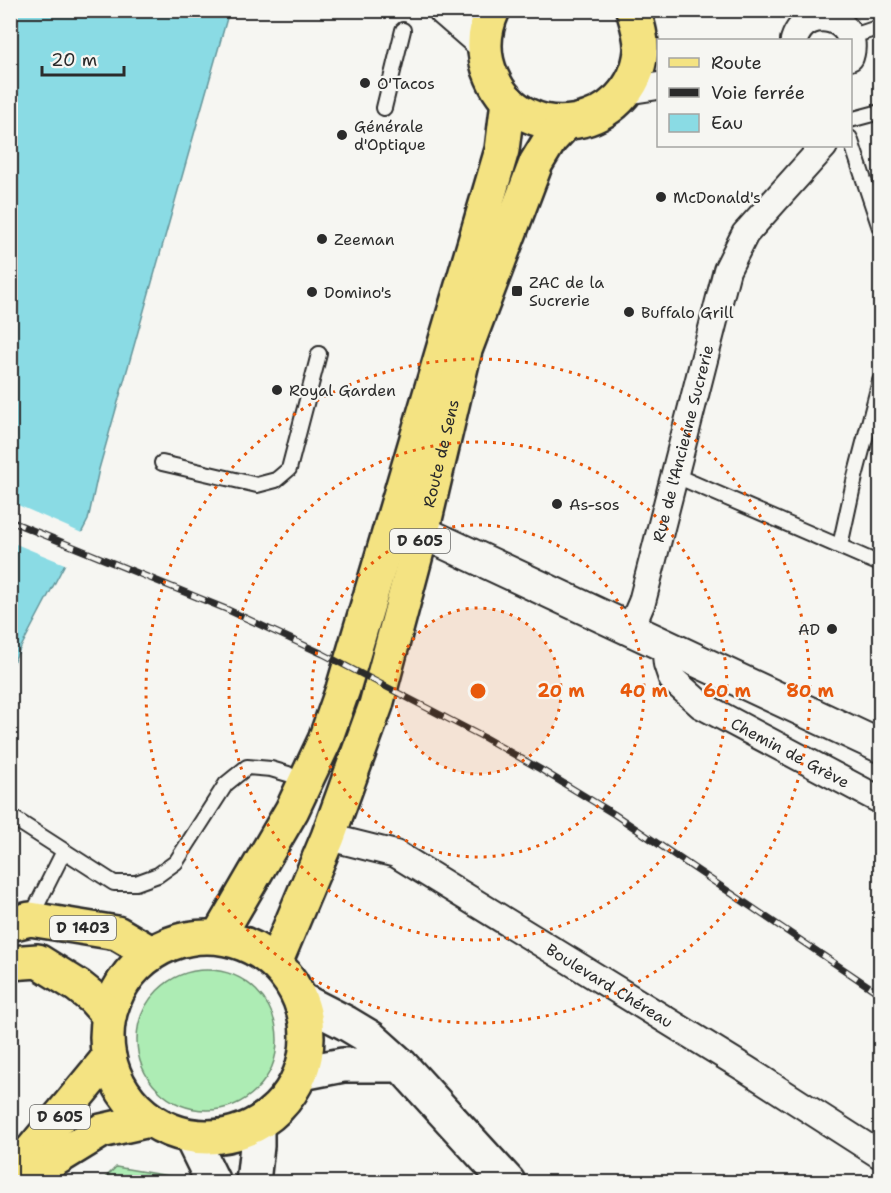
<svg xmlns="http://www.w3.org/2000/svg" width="891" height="1193" font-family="'Shantell Sans',sans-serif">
<rect width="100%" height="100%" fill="#f6f6f2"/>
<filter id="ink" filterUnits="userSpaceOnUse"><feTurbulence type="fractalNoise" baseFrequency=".0167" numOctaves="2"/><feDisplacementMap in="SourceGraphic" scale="12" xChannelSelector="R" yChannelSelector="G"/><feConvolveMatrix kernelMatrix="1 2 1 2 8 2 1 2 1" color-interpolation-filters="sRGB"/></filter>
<g filter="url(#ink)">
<path fill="#adecb4" stroke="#6c8c70" stroke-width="1.5" d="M137 1040a70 70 0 1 1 140 0a70 70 0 1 1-140 0Z
M116,1167L204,1182H101Z"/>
<path fill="#8adbe4" stroke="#64959a" stroke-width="1.5" d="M11,11H229L99,469L88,520L11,666Z"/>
<path fill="#f6f6f2" d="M11,502L84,534L67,565L11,542Z"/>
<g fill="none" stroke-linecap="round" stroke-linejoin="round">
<defs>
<path id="service" d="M850,37L880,27
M384,108L403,30
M850,120L880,112
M850,138L880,228
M162,463L257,485L276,480L289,469L319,354
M674,475L880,564
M840,546L855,477L880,381
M10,816L114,883H136L158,875L176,862L226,784L247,767L271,769L288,774
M30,919L64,851"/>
<g id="minor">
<path d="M794,40C807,1 862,19 850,57"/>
<path d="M626,91L658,86"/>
<path id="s1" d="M630,630L642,602L727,270L745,234L824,146"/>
<path id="s2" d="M665,646L667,664L672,679L701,705L880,800"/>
<path id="s3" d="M328,837L396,854L746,1069L880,1155"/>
</g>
<path id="tertiary" d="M445,10L484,44
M422,532L880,746"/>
<path id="secondary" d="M301,1000L346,1023L371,1038L401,1065L508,1182
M302,1073L343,1065H401
M191,1137L213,1182
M253,1182L257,1146V1125"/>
<g id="primary">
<path d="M493,10C483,32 482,55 492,77C524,151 633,130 641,51C642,37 637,23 633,10"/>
<path d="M10,924L30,919L117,933L151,953"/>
<circle cx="207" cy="1037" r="100"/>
<path d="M218,937L292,810L325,740L343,689L502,150L508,101"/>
<path d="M10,963L38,961L78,986L93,998L109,1016"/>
<path id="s4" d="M275,963L328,837L376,705L422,532L465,350L536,163L550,140L566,123"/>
<path d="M10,1177L109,1057"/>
<path d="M18,1182L101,1131L150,1120"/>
</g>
</defs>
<use href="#service" stroke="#2b2b2b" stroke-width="18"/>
<use href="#minor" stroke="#2b2b2b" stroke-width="30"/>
<use href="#tertiary" stroke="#2b2b2b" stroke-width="36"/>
<use href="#secondary" stroke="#2b2b2b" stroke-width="38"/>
<use href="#primary" stroke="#2b2b2b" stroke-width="38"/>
<use href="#service" stroke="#f6f6f2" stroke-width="14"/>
<use href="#minor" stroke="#f6f6f2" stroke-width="26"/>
<use href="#tertiary" stroke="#f6f6f2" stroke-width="32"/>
<use href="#secondary" stroke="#f6f6f2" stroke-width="33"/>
<use href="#primary" stroke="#f4e382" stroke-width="33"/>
<defs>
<path id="rail" d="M10,521L226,609L323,654L485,738L540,769L614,814L880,994"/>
</defs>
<use href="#rail" stroke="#2b2b2b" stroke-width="7"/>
<use href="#rail" stroke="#f6f6f2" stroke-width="4.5" stroke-dasharray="14" stroke-linecap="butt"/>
</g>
</g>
<circle cx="478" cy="691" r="83" fill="#e8590c" fill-opacity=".12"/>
<g fill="none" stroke="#e8590c" stroke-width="3" stroke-dasharray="3 6">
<circle cx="478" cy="691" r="83"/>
<circle cx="478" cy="691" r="166"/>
<circle cx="478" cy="691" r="249"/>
<circle cx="478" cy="691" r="332"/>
</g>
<g fill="#2b2b2b" stroke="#f6f6f2" stroke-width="2">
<circle cx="365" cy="83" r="6"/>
<circle cx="342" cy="135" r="6"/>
<circle cx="661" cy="197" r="6"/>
<circle cx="322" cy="239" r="6"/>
<rect x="511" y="285" width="12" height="12" rx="3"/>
<circle cx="312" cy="292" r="6"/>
<circle cx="629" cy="312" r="6"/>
<circle cx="277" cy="390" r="6"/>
<circle cx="557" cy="504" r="6"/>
<circle cx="832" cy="629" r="6"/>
</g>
<g text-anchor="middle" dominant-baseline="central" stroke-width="4.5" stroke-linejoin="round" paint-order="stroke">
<g fill="#f6f6f2" stroke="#686867" stroke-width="1.5">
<rect x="390" y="529" width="60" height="24" rx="4.5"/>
<rect x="50" y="916" width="66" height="24" rx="4.5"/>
<rect x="30" y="1105" width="60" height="24" rx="4.5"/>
</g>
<g font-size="15" font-weight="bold" fill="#2b2b2b">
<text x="420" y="541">D 605</text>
<text x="83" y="928">D 1403</text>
<text x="60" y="1117">D 605</text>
</g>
<g font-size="16" fill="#2b2b2b" stroke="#f6f6f2" text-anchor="start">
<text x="377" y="83">O'Tacos</text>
<text x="354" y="126">Générale<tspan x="354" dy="18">d'Optique</tspan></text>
<text x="673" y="197">McDonald's</text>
<text x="334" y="239">Zeeman</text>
<text x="529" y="282">ZAC de la<tspan x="529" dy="18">Sucrerie</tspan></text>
<text x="324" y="292">Domino's</text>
<text x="641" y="312">Buffalo Grill</text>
<text x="289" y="390">Royal Garden</text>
<text x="569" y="504">As-sos</text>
<text x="820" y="629" text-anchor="end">AD</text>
</g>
<g font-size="16" fill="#2b2b2b" stroke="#f6f6f2">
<text stroke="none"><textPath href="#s1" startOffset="194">Rue de l'Ancienne Sucrerie</textPath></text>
<text stroke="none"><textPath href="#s4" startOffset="537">Route de Sens</textPath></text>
<text stroke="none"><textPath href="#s2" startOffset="174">Chemin de Grève</textPath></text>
<text stroke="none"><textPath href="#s3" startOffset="321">Boulevard Chéreau</textPath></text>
</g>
</g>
<circle cx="478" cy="691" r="9" fill="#e8590c" stroke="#f6f6f2" stroke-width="3"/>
<g font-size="18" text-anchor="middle" font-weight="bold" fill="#e8590c" stroke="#f6f6f2" stroke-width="4.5" stroke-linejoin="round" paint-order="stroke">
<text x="561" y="697">20 m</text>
<text x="644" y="697">40 m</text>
<text x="727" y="697">60 m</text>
<text x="810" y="697">80 m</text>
</g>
<rect width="891" height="1193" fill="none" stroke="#f6f6f2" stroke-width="36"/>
<rect x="18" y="18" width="855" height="1157" fill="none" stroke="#2b2b2b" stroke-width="2" filter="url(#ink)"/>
<rect x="657" y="39" width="195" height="108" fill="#f6f6f2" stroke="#a5a5a2" stroke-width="1.5"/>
<rect x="669" y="58" width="30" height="9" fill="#f4e382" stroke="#a5a5a2" stroke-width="1.5"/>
<text x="711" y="69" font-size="18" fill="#2b2b2b">Route</text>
<rect x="669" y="88" width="30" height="9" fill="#2b2b2b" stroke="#a5a5a2" stroke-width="1.5"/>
<text x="711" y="99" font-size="18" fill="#2b2b2b">Voie ferrée</text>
<rect x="669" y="114" width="30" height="18" fill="#8adbe4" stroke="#a5a5a2" stroke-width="1.5"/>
<text x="711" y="129" font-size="18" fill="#2b2b2b">Eau</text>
<path d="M42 66v9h82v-9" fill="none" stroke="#2b2b2b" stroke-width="3"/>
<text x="51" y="66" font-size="18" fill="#2b2b2b" stroke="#f6f6f2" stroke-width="4.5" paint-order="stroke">20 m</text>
</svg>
